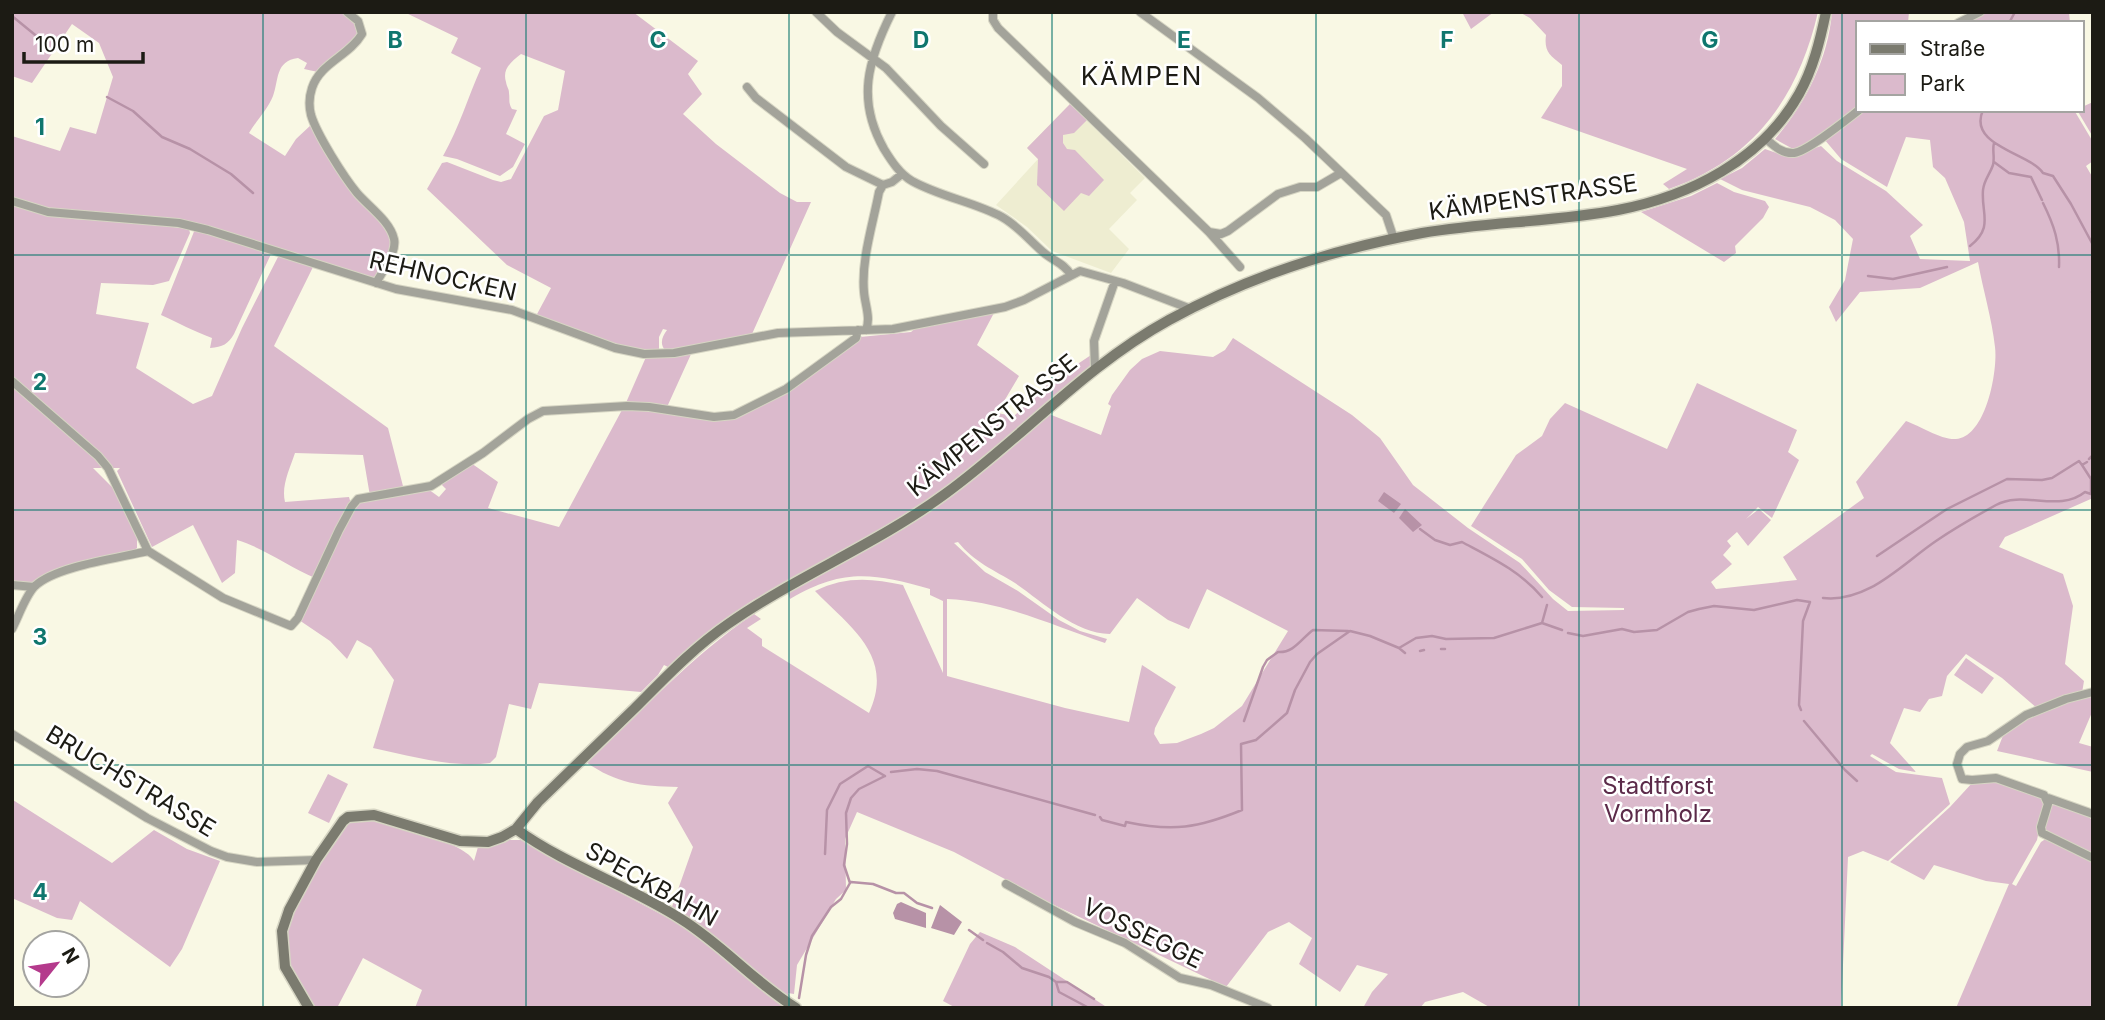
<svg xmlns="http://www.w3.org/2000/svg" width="2105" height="1020" font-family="Inter,sans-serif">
<rect width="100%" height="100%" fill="#f9f8e4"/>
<path fill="#eeedd1" d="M1070,104L1145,178L1130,193L1137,200L1109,229L1129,249L1111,273L1052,251L1027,227L996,205L1038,159L1027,148Z"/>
<path fill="#dbbacc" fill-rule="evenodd" d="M12,12H344C349,16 358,21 359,28C361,41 328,63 318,72L304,69L307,63L298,58C275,61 279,80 273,96C268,109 256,121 249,133L285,156L296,139L312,124L389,234L392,247L379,274L373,279L235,234L196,224L50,208L12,199V136L60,151L70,127L96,134L113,77L99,43L72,24L32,83L12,76Z
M404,12H633L698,61L688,74L702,94L683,114L716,144L780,193L797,202H811L752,334L666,351C659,344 662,337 667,330L663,329L659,337V351C618,353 574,330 536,316L551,288L507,265L427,189L442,163L447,162L493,180L501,182L511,179L544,116L558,110L565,71L521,54C511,62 502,69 506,82C507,88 509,88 509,93C510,100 508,102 512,109L517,110L506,134L525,144L513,167L500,176L457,159L443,156C459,128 468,97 481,68L451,53L458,38Z
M1462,12H1494L1471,29Z
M1519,12H1818C1798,98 1754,159 1669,189L1663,184L1687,169L1541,118L1562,86V65C1549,55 1544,51 1546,35L1530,18Z
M1832,12H1909L1908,23H1858V106L1803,147L1793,149L1775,139C1805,104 1828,60 1832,12Z
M1988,12H2069L2070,23H1965Z
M2093,102V137L2077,110H2082V107Z
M1070,104L1087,120L1074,133L1063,135V143L1067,149L1075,150L1104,180L1089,196L1081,193L1064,211L1037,185L1038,159L1027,148Z
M1863,110H2074L2093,142V161L2086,166L2093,178V498L2005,537L1999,547L2063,574L2073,606L2065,664L2084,681L2082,693L2038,709L2002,678L1966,654L1947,676L1942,696L1929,699L1920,712L1904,708L1890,743L1916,772L1899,769L1872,754L1870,756L1896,772L1942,778L1950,804L1888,861L1863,851L1848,857L1841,1008H1491L1463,992L1425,1002L1420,1008H1363L1372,992L1388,974L1357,965L1340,992L1299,964L1312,938L1289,922L1268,932L1226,987L1050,903L954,852L857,812L845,839L846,890L836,899L797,965L794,994L788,993L796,1008H415L422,990L363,958L337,1008H313C303,992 289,975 286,956C285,947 285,932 287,924C291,907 337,826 352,821C357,819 367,818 373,818C390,819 468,845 474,861L478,847L507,840H521L668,918L693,847L668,803L678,787C641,786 617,784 586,762C642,712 691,656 754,614L761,619L747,628L762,639V646L869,713C895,656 851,628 815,591C845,576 871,578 903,585L943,673V601L930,595V589C873,573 843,568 790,599L788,592L919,516L1049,414L1101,435L1111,406L1108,404L1112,395L1130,370L1142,359L1160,351L1213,357L1225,350L1233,338L1352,415L1380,438L1413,485L1468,528L1520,563L1553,599L1568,611L1624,610V608L1572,607L1549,590L1522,559L1471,526L1516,455L1542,436L1550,419L1565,403L1667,449L1697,383L1797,430L1788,452L1799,460L1772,518L1758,507L1746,519L1759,509L1771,520L1748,546L1737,532L1727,541L1731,546L1723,555L1732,564L1711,582L1716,589L1797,580L1783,557L1864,498L1856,482L1906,421C1920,426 1941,440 1956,439C1986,437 1998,371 1995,347C1992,319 1983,290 1978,262L1920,288L1860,292L1836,322L1829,307L1845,280L1853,239L1835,220L1810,207L1742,190L1720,179L1742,168L1765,149L1788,157L1821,146L1837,161L1886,191L1923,225L1910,236L1920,259L1970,261L1964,222L1945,178L1933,167L1930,140L1906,137L1887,187L1841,159L1824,139ZM958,542C974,562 994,570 1015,583C1043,602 1074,633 1110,634L1137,598L1168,620L1189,629L1207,589L1288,631L1242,706L1214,728L1201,734L1177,743L1160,744L1154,734L1155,728L1176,687L1142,665L1129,722L1065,708L947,676V599C1002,601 1054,626 1105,643L1107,639L1080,631L1059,620L1018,591L985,572L954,543Z
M1717,183L1734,192L1765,201L1769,207L1763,218L1735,246L1736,253L1724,262L1641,212L1691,196Z
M12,205L73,219L142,223L189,229L190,233L169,281L153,285L101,283L96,314L149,323L136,368L193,404L212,396L242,328L280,253L314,265L274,346L388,428L404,490L370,496L363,455L295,453C290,468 281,486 285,502L349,497L351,504L315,578C289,567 264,548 237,540L235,573L222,583L193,525L152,547L117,471L120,468H93L114,489L137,536V548L133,551L56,570L35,582H12Z
M195,229L271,254L234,334C228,344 223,347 210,348L212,338C193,331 179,323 161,315Z
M995,311L977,345L1019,376L997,413L1014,416L1048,384L1091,355V367L939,495L792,581L753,600L722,621L668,667L664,665L658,675L641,692L539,683L531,709L509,704L496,757L490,763C450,768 412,756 373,748L394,680L371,648L357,640L347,659L330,641L299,620L318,576L358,502L428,489L439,497L446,489L440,483L471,463L498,482L488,508L559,527L623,408L729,419L757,408L788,391L860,337L911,332L918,326Z
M692,352L667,407L625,405L646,357Z
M1966,658L1994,678L1982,694L1954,675Z
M2093,695V710L2079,743L2093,747V772L1997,751L2004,733L2040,711Z
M328,774L348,784L329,823L308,813Z
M1989,779L2037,794L2045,802L2037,840L2012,884L2016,886L2041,842L2047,838L2093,860V1008H1956L2009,884L1986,881L1934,865L1924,880L1890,862L1950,807L1973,782Z
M13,800L112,863L154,830L187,849L220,861L182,949L170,967L80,901L72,920L57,918L12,898Z
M2051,802L2088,816L2093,821V856L2044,830Z
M980,932L1015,947L1108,1008H956L943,1001L970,944Z"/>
<path fill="#b792a7" d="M1384,492L1401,504L1394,513L1378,501Z
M1405,509L1422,525L1413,532L1399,518Z
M901,902L926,913V928L895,919L893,913L897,904Z
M940,905L962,922L954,935L931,928Z"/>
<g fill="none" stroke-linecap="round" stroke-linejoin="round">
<path stroke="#b792a7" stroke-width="2.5" d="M12,16L45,43
M2009,23L2015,12
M107,97L133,111L162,137L190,149L231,174L253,193
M1983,110C1967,146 2030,153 2043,173L2053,176L2071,204L2093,245
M1994,162L2009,173L2031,177L2042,200
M2043,203C2054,225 2060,243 2059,267
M1970,246C1994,227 1981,214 1983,190C1984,180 1990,174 1993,165C1995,157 1992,150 1994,143
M1868,276L1893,279L1947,267
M2092,292L2093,294
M2089,459L2093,455
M1420,529L1435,540L1450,545L1462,542C1492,558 1520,571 1542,597
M1877,556L1947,509L2007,479L2042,480L2052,478L2079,461L2082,465
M1823,598C1868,603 1902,564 1936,541C1955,528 1976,516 1996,505C2023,490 2059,513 2085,492L2091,494V479L2082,465L2087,462
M1542,623L1547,605
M1568,633L1583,636L1622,629L1634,632L1657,630L1688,612L1699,609L1714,606L1754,610L1797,600L1810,602L1803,621L1799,705L1801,710
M1399,648L1405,653
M1441,649H1445
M1420,651L1424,650
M1244,721L1263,667L1267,660L1278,652C1294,653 1301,639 1313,630L1348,631
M1804,721L1845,770L1857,781
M891,772L917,769L937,771L1095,815
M1100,817L1102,820L1125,826L1126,822C1173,832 1198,828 1242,810L1241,744L1256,740L1287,713L1295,690L1310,662L1317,654L1350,631L1370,636L1399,648L1416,638L1432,636L1446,639L1494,638L1542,623L1562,630
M825,854L827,810L840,784L868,766L885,776
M851,882L873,884L896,893H904L917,903L932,908
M969,930L983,940
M987,943L1003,952L1022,968L1049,977L1056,982L1059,992L1089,1008
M1057,982H1067L1094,999
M799,998L806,955L812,936L831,907L841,899L850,883L844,865L847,844L846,813L851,798L859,789L885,776"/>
<defs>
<path id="street" d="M347,12L358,21L362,34C349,56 320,63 312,88C309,97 309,107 311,115C317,135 344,177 357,193C368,206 390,221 394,239C397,252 383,271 376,283
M816,12L837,32L886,68L941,126L984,164
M892,12C868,60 856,100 884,149C892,162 900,174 912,181C941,197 974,202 1002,217C1018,226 1029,240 1043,252C1053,261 1064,263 1071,275
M993,12V20L998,28L1209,232L1221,234L1228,231L1278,194L1300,187H1317L1341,173
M1140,12L1258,98L1305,138L1386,215L1394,239
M1958,23L1980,12
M747,87L756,98L846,167L883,185
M1765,138C1773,145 1782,154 1794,153C1808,151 1846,120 1859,110
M12,201L48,212L179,223L208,230L396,289L512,310L615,348L644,354L674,353L778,333L893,329L1005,307L1024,300L1080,271L1123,283L1191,309
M1209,232L1240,267
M866,330C871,318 865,305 864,292C861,260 873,224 879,192L883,185L892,182L902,174
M1095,369L1094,341L1115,281
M12,381L98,456L108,468L148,551L223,598L291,626L298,618L339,530L352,506L358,499L431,486L483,453L528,419L543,411L627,406L649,407L714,417L734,415L786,389L856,338L858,330
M12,585L34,587
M12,629C19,616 25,596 35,586C56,566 120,558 148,551
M2093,692L2066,699L2026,715L1988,741L1967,747L1960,754L1957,764L1962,779L1972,780L1996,778L2044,795L2048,804L2041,827L2042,833L2093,858
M12,734L147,818L211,851L227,857L257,862L316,860
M2048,798L2093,814
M1006,884L1075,922L1125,943L1180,978L1211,985L1268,1008"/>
<path id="secondary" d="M516,829C567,866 628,885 681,919C723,945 754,982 796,1008
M309,1008L285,967L282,931L289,910L316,860L343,821L348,817L374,815L460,841L488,842L502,837L516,829L538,802C570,771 602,740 634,709C664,679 693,648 728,624C797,576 877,544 945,494C1022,438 1085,366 1169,320C1248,277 1334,249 1422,233C1487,222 1554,222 1618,210C1690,196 1762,160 1799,94C1813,69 1820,41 1826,12"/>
</defs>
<use href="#street" stroke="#d6d5c3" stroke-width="10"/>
<use href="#secondary" stroke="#d6d5c3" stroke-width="13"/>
<use href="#street" stroke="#a3a39a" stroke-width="8"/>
<use href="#secondary" stroke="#7b7b6f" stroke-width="10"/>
</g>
<path fill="none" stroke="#0f766e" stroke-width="2" stroke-opacity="0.55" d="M263,12V1008M526,12V1008M789,12V1008M1052,12V1008M1316,12V1008M1579,12V1008M1842,12V1008M12,255H2093M12,510H2093M12,765H2093"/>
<g text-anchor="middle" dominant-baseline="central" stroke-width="5" stroke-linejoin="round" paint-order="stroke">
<g font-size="24" fill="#1c1b14" stroke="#fff">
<text transform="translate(1533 197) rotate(-8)">KÄMPENSTRASSE</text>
<text transform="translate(443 276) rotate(13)">REHNOCKEN</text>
<text transform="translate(992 425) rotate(-39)">KÄMPENSTRASSE</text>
<text transform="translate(131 781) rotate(31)">BRUCHSTRASSE</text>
<text transform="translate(652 884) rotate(29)">SPECKBAHN</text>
<text transform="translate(1143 933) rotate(26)">VOSSEGGE</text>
</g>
<g font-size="24" fill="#5b2a49" stroke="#fff">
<text x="1658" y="785">Stadtforst<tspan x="1658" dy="28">Vormholz</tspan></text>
</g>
<g font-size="26" letter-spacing="2" fill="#1c1b14" stroke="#fff">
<text x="1142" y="75">KÄMPEN</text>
</g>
</g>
<g font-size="23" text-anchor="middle" font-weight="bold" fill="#0f766e" stroke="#fff" stroke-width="5" stroke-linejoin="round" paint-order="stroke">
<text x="395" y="48">B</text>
<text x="658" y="48">C</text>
<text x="921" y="48">D</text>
<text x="1184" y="48">E</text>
<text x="1447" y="48">F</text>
<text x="1710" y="48">G</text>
<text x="40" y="135">1</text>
<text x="40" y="390">2</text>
<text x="40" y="645">3</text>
<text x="40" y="900">4</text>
</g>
<rect width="2105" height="1020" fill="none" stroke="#1c1b14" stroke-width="28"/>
<rect x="1856" y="21" width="228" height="91" fill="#ffffff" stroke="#a4a4a1" stroke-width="2"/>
<rect x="1870" y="44" width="35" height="10" fill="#7b7b6f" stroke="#a4a4a1" stroke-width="2"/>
<text x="1920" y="56" font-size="21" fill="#1c1b14">Straße</text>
<rect x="1870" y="74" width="35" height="21" fill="#dbbacc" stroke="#a4a4a1" stroke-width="2"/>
<text x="1920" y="91" font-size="21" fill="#1c1b14">Park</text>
<g transform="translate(56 964) rotate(60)"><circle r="33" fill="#ffffff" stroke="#a4a4a1" stroke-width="2"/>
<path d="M0-5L12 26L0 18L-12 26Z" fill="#b43a8c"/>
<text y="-10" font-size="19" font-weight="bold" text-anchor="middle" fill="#1c1b14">N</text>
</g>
<path d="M24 52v10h119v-10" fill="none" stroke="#1c1b14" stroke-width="3.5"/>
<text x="35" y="52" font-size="21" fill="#1c1b14" stroke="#ffffff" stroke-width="5" paint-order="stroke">100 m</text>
</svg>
